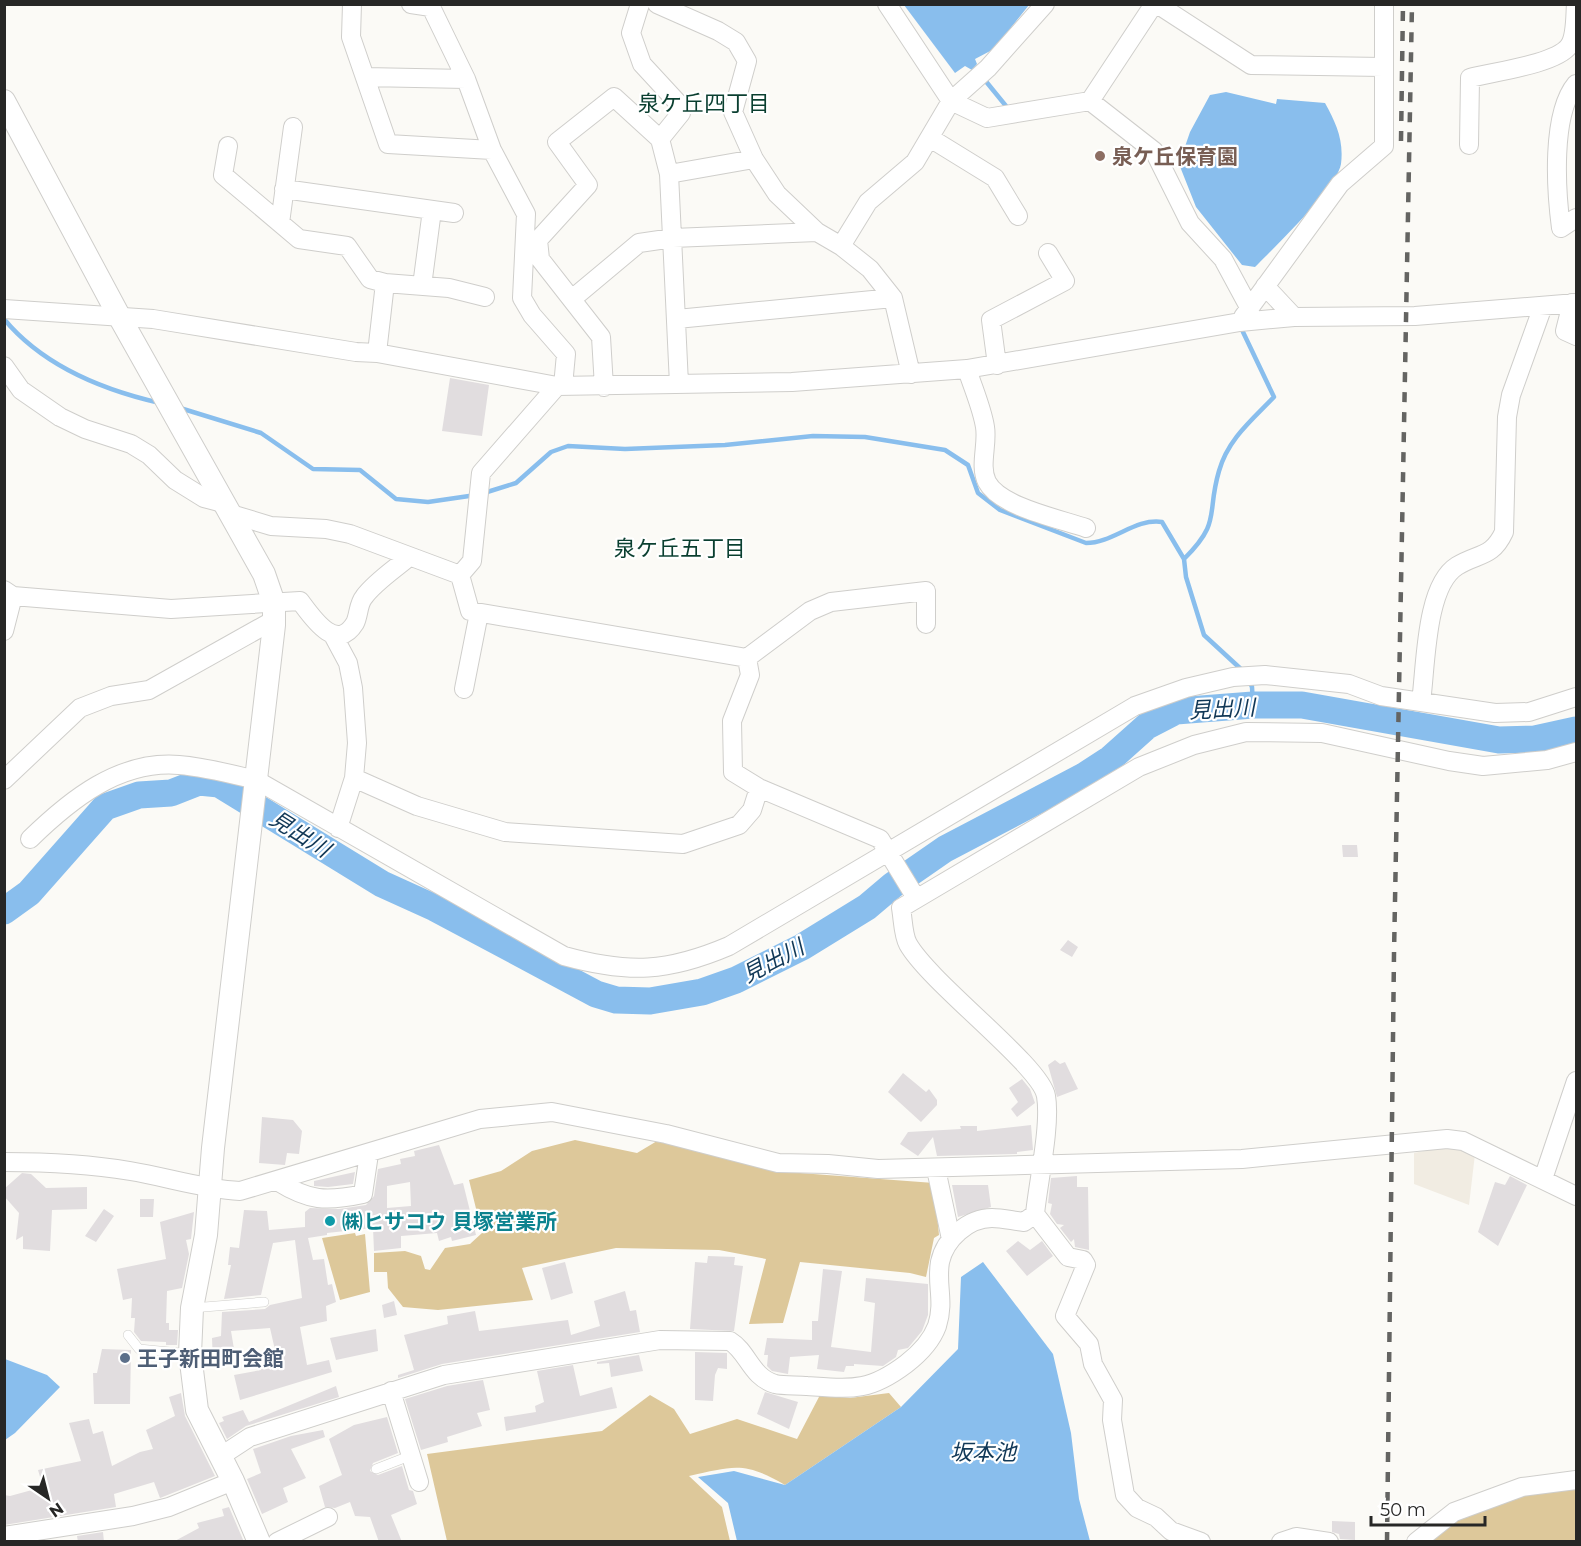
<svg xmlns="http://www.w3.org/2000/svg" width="1581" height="1546" font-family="Montserrat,'Noto Sans JP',sans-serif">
<rect width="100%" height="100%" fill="#fbfaf6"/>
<path fill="#f1ece2" d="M1449,1146L1475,1154L1469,1205L1414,1184V1153Z"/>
<path fill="#ddc89a" d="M575,1140L637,1153L657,1141L773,1171L934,1183L939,1235L934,1238L926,1277L910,1273L800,1262L783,1323L749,1324L766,1259L719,1250L616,1248L522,1268L533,1300L438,1310L403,1307L388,1288L387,1272H374V1253L405,1251L421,1256L425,1269L430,1270L445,1248L470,1244L482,1233L469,1180L501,1171L532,1151Z
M355,1233L356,1236L365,1234L370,1292L340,1300L322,1238Z
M889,1393L901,1407L785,1485C744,1461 734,1466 689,1476L722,1507L730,1541H447L427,1454L602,1431L650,1395L674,1409L690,1434L737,1419L797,1439L820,1395L850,1398Z
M1576,1486V1541L1428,1542L1457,1517L1521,1493Z"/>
<path fill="#89beed" d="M904,5H1029L994,49L975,59L977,64L972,70L965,66L955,73Z
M1226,92L1276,104L1277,99L1325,103C1336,123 1344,140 1341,164C1338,186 1273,249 1255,267L1242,265L1196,207L1179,164L1190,132L1210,95Z
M983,1262L1053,1354L1071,1433L1079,1499L1090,1541H737L728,1503L698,1477L734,1471L785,1485L901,1407L958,1349L961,1277Z
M5,1359L47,1375L60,1387L15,1433L5,1440Z"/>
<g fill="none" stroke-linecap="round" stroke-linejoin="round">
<path stroke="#89beed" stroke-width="4.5" d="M984,79L1006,106
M4,319C43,366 103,390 160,403
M180,408L261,433L313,469L360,470L396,499L428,502L476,495
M484,493L516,483L551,452L568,446L625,449L725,445L813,436L865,437L945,450L968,465L978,493L1000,510L1086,543C1113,543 1135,518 1162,522L1184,559L1186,577L1204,635L1242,670
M1184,559C1222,521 1206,515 1219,471C1228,439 1252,420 1274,397L1243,332
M1249,680L1252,687L1253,705"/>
<path stroke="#89beed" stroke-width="27" d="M4,911L29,893L105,807L139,795L171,793L199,782L219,784L382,884L435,908L596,994L616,1000L650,1001L702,992L736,980L802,947L867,907L893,885L945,849L1084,776L1110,759L1147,726L1176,711L1253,705H1302L1499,740L1535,739L1576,730"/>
</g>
<path fill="#e1dddf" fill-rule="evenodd" d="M450,378L489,385L482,436L442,431Z
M1342,845H1357L1358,857H1343Z
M1068,940L1078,947L1072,957L1060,950Z
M1055,1060L1060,1064L1065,1062L1078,1089L1057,1097L1048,1065Z
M903,1073L926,1092L929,1089L937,1100V1105L921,1122L888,1092Z
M1022,1079L1030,1089L1035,1103L1017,1117L1011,1109L1018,1102L1009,1088Z
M262,1117L293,1120L302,1131L299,1154L287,1153L285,1165L259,1163Z
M1031,1125L1033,1150L1017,1152V1154L937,1156L933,1137L918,1156L900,1144L908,1132L961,1129L960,1126H977V1131Z
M439,1145L454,1185L463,1183L476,1235L452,1241L451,1237L439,1241L437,1233L401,1236V1248L374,1251L373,1228L327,1233V1235L308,1238L313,1260L324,1259L328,1285L332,1284L336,1302L326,1306L327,1321L300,1327L307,1365L329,1360L332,1372L240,1400L234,1375L261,1370L263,1364L277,1359L270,1328L231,1331L234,1349L228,1350L231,1364H213L212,1338L221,1336L222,1312L265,1309L270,1305L302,1298L295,1240L273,1243L261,1295L224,1299L231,1265H228L230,1247L239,1248L244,1210L267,1211L269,1230L305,1227V1212L310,1208L339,1209L366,1205L374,1196L378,1169L401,1164L400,1159L415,1156L414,1151ZM410,1182L411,1206L387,1208V1186Z
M355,1172L353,1184L328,1187L314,1186V1181Z
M22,1173L31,1174L46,1188L87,1187V1209L52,1210L50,1251L23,1249V1236L16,1240L19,1213L4,1196V1189Z
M1077,1176V1187H1088L1089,1250L1075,1247L1074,1239L1071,1242L1060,1228L1064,1225L1057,1224L1050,1214L1052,1204L1048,1203L1051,1178Z
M1510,1176L1527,1185L1498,1246L1478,1232L1495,1182L1505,1185Z
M952,1185H988L991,1207L958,1217Z
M140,1199H154L153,1217H140Z
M104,1209L114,1216L96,1242L85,1236Z
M194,1212L191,1239L186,1240L189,1254L182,1288L167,1291L166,1323H169V1330H178L177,1345H166V1342L141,1341L134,1332L135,1318H131L132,1298L123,1300L117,1269L166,1259L160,1222Z
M1018,1241L1030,1250L1042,1241L1053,1256L1027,1276L1006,1251Z
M708,1256L735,1257L734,1265L743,1266L734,1331L690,1329L695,1262L707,1263Z
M565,1262L573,1293L551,1300L542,1268Z
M823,1269L842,1271L831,1347L871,1352L875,1303L864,1301L866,1278L928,1284V1315L922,1331L908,1348L898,1350L896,1357L883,1366L854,1364V1366H846L844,1372L817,1369L819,1355L790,1357L788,1374L772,1371L767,1366L768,1355H764L767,1338L812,1340V1321H818Z
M625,1291L630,1311L636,1310L640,1332L442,1364L398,1378V1375L414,1370L404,1335L448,1324L447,1316L475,1311L479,1331L568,1320L571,1335L600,1326L594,1301Z
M394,1301L397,1315L384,1318L382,1305Z
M376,1329L378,1351L336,1360L330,1338Z
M102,1349L131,1350L130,1404H94L93,1373H97Z
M695,1352L727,1353V1369L718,1368L715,1375L713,1401L695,1400Z
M639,1355L643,1371L611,1377L609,1363L597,1364V1362Z
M573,1365L580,1396L612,1387L617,1408L506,1431L504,1417L536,1412L535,1406L544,1402L537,1371Z
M483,1380L490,1410L477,1413L482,1426L447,1437L448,1442L421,1450L405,1399L447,1386Z
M336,1386L339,1397L246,1426L227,1439L219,1423L224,1421L222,1417L243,1410L249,1422Z
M765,1392L798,1402L789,1429L757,1414Z
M181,1393L185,1416L215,1476L160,1498L154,1482L114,1494L116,1507L4,1525V1495L10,1496L43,1487L38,1470L81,1461L69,1423L89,1419L93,1434L103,1431L112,1466L140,1452L153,1449L146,1430L175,1416L169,1397Z
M387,1417L398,1453L373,1463L370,1471L378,1475L402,1466L409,1490L413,1491L417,1504L391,1515L402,1542H379L370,1517L355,1516L350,1502L335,1508L325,1507L319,1486L342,1475L329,1439L354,1425Z
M323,1430L325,1437L291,1449L306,1478L283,1488L288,1502L262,1514L247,1479L261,1473L253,1449L291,1436Z
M229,1507L244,1542H173L199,1528L197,1523L224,1516L222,1509Z
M1332,1521L1355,1522V1540L1340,1539L1339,1534L1332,1532Z
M103,1532L104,1542H78L77,1536Z"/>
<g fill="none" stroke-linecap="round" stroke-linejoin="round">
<defs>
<path id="service" d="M192,1308L264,1302
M128,1335L139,1349L190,1354
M376,1469L412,1455"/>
<path id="minor" d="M352,4L351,37L388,144L492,150
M411,4L431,7L432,4
M640,4L631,33L642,64L678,103L681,113L660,139
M657,4L718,31L736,42L747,61L733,112L754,159L777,194L817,232L841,246L870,269L893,298L911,374
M887,4L951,101L987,118L1090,101L1154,151L1190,223L1223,259L1250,309
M1157,4L1251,65L1383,67
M431,7L466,79L492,150L526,214L522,298L532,315L566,354L563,386
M365,77L466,79
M1576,84C1551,114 1556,190 1561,228L1576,218
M1090,101L1154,4
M930,138L995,178L1018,216
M1469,145L1470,78C1493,72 1556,64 1569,46C1576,37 1575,16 1576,4
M228,146L223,175L299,239L347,246L370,279L385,283L449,288L485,297
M669,174L754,159
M284,189L454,213
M280,223L293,127
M841,246L868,202L915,162L951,101L988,68L1045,4
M422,286L432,210
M1265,286L1294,317
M572,299L639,243L673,238L817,232
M1572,303L1565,331L1576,336
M4,309L153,319L356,352L377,353L557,386L792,382L967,369L1240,322L1294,317L1415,316L1576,303
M1243,317L1340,184L1384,146V4
M677,319L893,298
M377,353L385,283
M997,365L991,320L1065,281L1048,253
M4,366L21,390L60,417L85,429L131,444L149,455L175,480L204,498L223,503
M967,369C973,388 982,408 985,427C988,444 979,466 987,482C1000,507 1060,519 1086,528
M557,386L481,473L472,561L460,575L470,611L747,658L810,611L831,602L926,591V624
M604,387L601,337L540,259L538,240L588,185L557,142L614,97L660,139L669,174L679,384
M228,513L271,526L326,529L350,534L460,575
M4,590L13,596L171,609L300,601C312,617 336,654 355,623C359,615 358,604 364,597C375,582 395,569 409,557
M4,631L13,596
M333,635L348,663L353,688L357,743L354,778L338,828
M747,658L750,675L732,721L733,772L759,788L880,839L916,898
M464,689L479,613
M1421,702C1426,667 1425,586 1457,566C1478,553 1492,558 1504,532L1507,417L1511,395L1543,306
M354,778L417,806L505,832L683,844L739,825L752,810L759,788
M4,780L80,708L111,696L149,690L274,620
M30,839C70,800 119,760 179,765C205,767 231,774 256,780L564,956C629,974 668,972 729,946L1135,706L1186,688L1233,677L1265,675L1349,684L1381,696L1495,713L1529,712L1576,697
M4,1162C46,1162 89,1164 130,1171C167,1177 202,1189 240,1191L480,1119L552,1112L666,1134L778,1163L828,1164L878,1169L1242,1159L1447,1139L1463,1141L1576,1196
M936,1169L951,1239
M1543,1179L1576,1081
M277,1181C309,1201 326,1202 363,1194L369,1154
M391,1391L419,1482
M221,1456L250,1437L444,1375L660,1340L730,1341C748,1352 751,1377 775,1384C784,1386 797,1385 807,1386C852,1389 869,1392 906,1364C919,1354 931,1342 937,1326C945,1301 936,1285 940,1262C945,1239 968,1218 992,1218C1002,1218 1014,1221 1024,1222L1035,1214
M4,1536L133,1516L169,1507L233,1481
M277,1542L328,1517
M1201,1542L1171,1531L1156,1517L1137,1508L1125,1495L1112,1420L1113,1400L1093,1364L1089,1344L1065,1316L1086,1265L1083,1260L1068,1257L1035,1214C1038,1183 1051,1125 1046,1096C1041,1066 930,983 908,944C903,935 903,919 901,908L1139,767L1194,745L1246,732L1322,733L1449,761L1483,766L1547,760L1576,752
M1281,1542L1296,1537L1329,1542
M1416,1542L1454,1512L1522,1487L1576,1480"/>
<path id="tertiary" d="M4,101L119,316L264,574L274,603V625L213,1148L206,1235L192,1308L190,1354L197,1410L233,1481L259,1542"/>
</defs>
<use href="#service" stroke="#cfcecb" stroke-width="10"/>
<use href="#minor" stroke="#cfcecb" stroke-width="20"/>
<use href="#tertiary" stroke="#cfcecb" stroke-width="24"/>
<use href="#service" stroke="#fff" stroke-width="9"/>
<use href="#minor" stroke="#fff" stroke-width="18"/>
<use href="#tertiary" stroke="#fff" stroke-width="22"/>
<path stroke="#646462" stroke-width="4.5" stroke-dasharray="10 10" stroke-linecap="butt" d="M1401,141L1403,4
M1387,1542L1394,954L1412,4"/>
</g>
<circle fill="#8d6e63" stroke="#fff" stroke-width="2" cx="1100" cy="156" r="6"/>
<circle fill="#0f9aa8" stroke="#fff" stroke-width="2" cx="330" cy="1221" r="6"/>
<circle fill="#5c6f8a" stroke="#fff" stroke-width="2" cx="125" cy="1358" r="6"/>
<g text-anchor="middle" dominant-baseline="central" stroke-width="4.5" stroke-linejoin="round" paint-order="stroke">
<g font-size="21" font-weight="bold" fill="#785e54" stroke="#fff" text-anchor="start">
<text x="1112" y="156">泉ケ丘保育園</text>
</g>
<g font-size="21" font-weight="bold" fill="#0d838f" stroke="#fff" text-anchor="start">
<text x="342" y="1221">㈱ヒサコウ 貝塚営業所</text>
</g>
<g font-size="21" font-weight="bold" fill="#4e5e75" stroke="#fff" text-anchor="start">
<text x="137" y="1358">王子新田町会館</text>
</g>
<g font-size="22" fill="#0a3f30" stroke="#fff">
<text x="704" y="103">泉ケ丘四丁目</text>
<text x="680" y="548">泉ケ丘五丁目</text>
</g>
<g font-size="22" font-style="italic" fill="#113857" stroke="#fff">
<text transform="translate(1222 709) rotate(-3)">見出川</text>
<text transform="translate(300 834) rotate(32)">見出川</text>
<text transform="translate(773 961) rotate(-28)">見出川</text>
<text x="983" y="1452">坂本池</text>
</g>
</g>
<rect width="1581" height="1546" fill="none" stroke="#272726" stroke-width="12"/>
<g transform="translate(48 1498) rotate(145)" stroke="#ffffff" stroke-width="4.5" paint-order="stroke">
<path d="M0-4.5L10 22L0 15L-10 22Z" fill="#272726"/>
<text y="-9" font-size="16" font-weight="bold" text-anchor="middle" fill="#272726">N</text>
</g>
<path d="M1371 1516v9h114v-9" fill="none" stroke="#272726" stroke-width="3"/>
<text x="1380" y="1516" font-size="18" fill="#272726" stroke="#ffffff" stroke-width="4.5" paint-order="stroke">50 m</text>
</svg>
